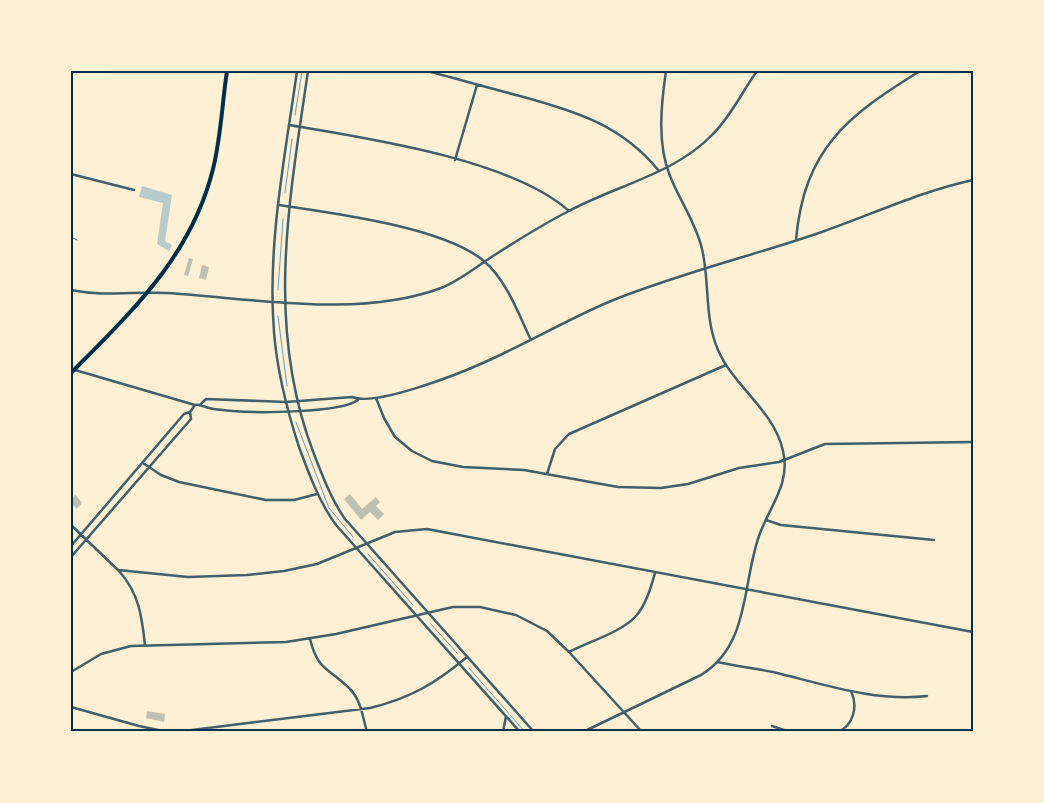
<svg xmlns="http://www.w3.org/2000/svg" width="1044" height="803" font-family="'Open Sans',sans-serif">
<rect width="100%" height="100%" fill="#fdf0d5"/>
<path fill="#b9caca" d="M142,186L172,195L165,241L172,245L169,251L157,244L163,203L139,197Z"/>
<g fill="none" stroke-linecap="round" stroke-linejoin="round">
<path stroke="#669bbc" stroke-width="1" d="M295,115L302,71
M285,193L292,139
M278,290L283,219
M278,316L287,386
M296,422L329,508L353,537
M368,554L413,605
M431,624L457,653
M469,668L525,732"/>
</g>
<path fill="#bec0b2" d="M189,258L193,259L188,276L184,275Z
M202,265L209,267L206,280L199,278Z
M75,494L82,503L77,509L71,503Z
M350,494L362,509L376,497L380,502L376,506L384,514L378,520L370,512L361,520L344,499Z
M147,711L165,714L164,722L146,718Z"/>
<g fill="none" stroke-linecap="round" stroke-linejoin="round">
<path stroke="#3f606c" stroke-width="1" d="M71,237L77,240"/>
<path stroke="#3f606c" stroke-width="2.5" d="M427,71C458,79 489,88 520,96C575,111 622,125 659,171
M289,125C366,138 511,159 569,211
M455,160L477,85
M71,174L134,190
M279,205C333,213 443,227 484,261C507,281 518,313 531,340
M796,240C804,149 847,116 920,71
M71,290C106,297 133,291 167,293C252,298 358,319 441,288C459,281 476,267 493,256C518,240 543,224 569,211C617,185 675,174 713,134C731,116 742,92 757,71
M75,370L195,405C201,404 204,407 209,408C217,410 225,410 233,411C256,413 341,413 358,400
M376,398L384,418L395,437L412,451L432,461L463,467L524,470L618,487L661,488L688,484L739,468L779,462L825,444L973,442
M201,404L206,399L286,402L352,397C376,407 461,373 485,362C528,343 568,319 611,301C678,274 748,257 816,234C869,216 918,192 973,180
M143,463L161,475L179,482L266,500H294L317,494
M547,474L555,449L569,434L726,365
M766,520L781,525L934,540
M71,525L118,570L188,577L247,575L284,571L317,564L395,532L427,529L973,632
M71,546L184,414L190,412
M71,557L191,419L190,412L195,405
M119,571C139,593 142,617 145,645
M310,639C318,672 330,668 350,689C361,700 363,718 367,732
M569,652C588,642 622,632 636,616C646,605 651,587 655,573
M717,662C735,666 754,668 773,672C823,684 875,702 927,696
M71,672L101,654L131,646L286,642L336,634L453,607H480L516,615L547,631L569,652L642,732
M71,707L139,726L168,732
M772,726L790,732
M176,732L370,708C411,698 436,683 467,657
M838,732C854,725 858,706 851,691"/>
<path stroke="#3f606c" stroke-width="2.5" d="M297,71C285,157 267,245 274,332C277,371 287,410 299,447C309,474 319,502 336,525L520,732
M308,71C289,202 265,327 314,454C323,477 331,499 345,519L534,732
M503,732L506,716
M583,732L701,675C750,645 742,584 759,536C769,507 791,484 783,451C774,410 734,387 718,350C704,318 710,282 702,249C696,223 680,201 670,176C657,144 661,105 666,71"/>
<path stroke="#003049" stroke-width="4" d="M71,373C132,311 191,257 213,169C221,137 222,104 227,71"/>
</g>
<rect width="1044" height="803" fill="none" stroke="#fdf0d5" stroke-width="145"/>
<rect x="72" y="72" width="900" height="658" fill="none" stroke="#003049" stroke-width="2"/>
</svg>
